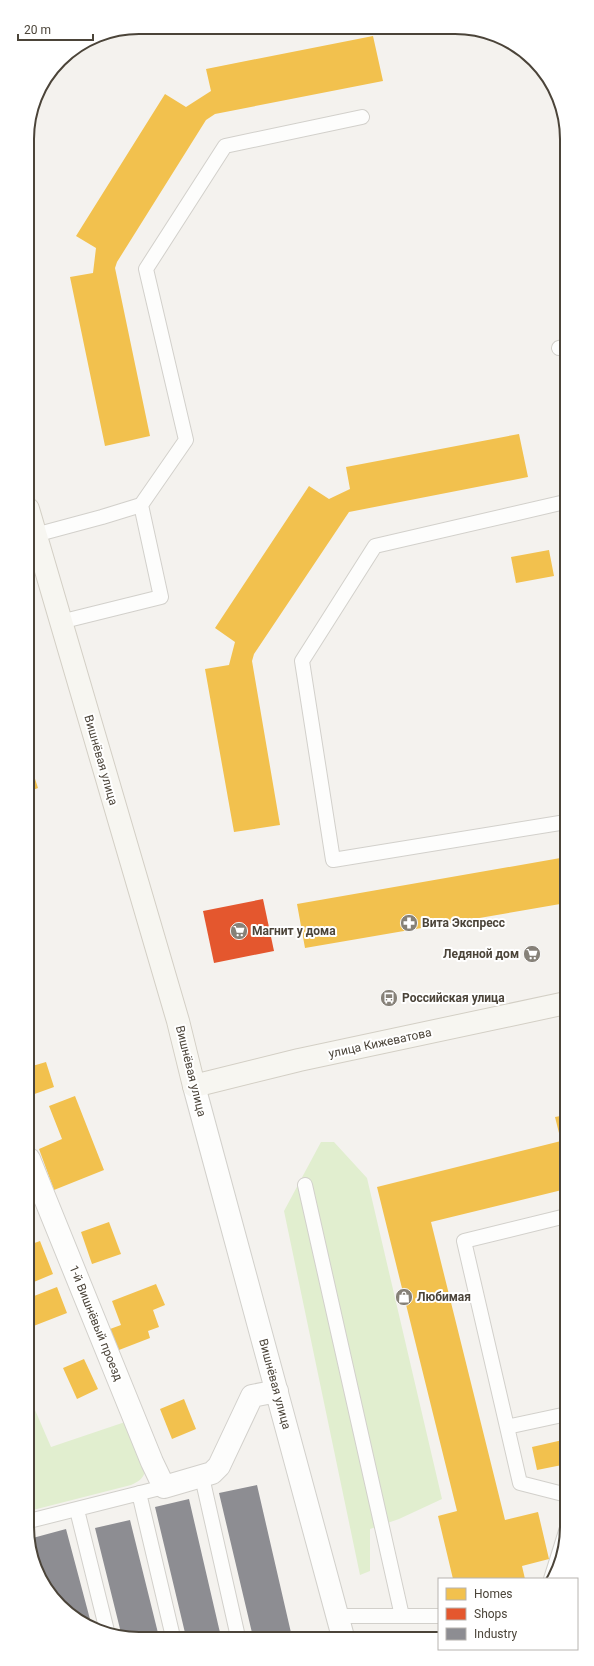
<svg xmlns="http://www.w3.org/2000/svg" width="594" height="1666" font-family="Roboto,sans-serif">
<rect width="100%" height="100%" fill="#f4f2ee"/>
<path fill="#e1eecf" d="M321,1142H334L367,1178L442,1499L399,1519L370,1529V1571L360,1575L284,1211Z
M29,1396L51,1447L128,1421L146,1468C144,1478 140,1481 131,1485L29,1511Z"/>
<path fill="#f2c14e" d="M373,36L383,81L215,114L206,120L117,262L115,268L150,436L105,446L70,277L93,273L96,248L76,236L165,94L186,107L211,91L206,69Z
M565,277V302H564L559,278Z
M519,434L528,477L349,512L254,654L252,661L280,825L234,832L205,669L229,665L235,642L215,628L309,486L329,499L350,489L346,467Z
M549,550L554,576L516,583L511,557Z
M28,757L38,788L28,792Z
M566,857V903L305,948L297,904Z
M46,1062L54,1087L29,1096V1067Z
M75,1096L104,1170L54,1190L39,1149L62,1139L49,1106Z
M566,1115V1189L431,1222L505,1520L538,1512L549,1559L522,1566L525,1579H453L438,1516L457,1511L377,1187L561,1141L555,1117Z
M109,1222L121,1254L92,1264L81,1232Z
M40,1241L53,1274L29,1284V1245Z
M156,1284L165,1305L153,1310L159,1327L148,1331L150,1338L119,1350L110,1329L121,1325L112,1301Z
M57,1287L67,1313L31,1327L29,1322V1298Z
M84,1359L98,1389L77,1399L63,1368Z
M184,1399L196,1429L172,1439L160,1409Z
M567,1439V1464L537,1470L532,1447Z"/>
<path fill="#e4572e" d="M263,899L274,951L214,963L203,911Z"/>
<path fill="#8d8d92" d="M257,1485L292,1637H253L219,1493Z
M189,1499L221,1637H186L155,1507Z
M130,1520L159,1637H122L95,1528Z
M66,1529L91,1623L60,1606L29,1549V1539Z"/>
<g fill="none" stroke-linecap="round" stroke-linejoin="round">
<defs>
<path id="service" d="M559,348L565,347
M565,502L375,546L302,661L333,860L566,822
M35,535L102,517L141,505L186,440L146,269L225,146L362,117
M60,622L161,597L141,505
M305,1185L402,1616
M566,1216L464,1241L520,1483L567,1495
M507,1427L567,1414
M202,1477L238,1637
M139,1493L173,1637
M77,1510L107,1631
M29,1521L164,1487
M551,1579L567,1528
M338,1616H439"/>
<path id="minor" d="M194,1086L343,1637
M29,1159L152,1462L164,1487L212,1473L219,1466L252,1396L277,1391"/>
<path id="secondary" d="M28,509L178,1021L194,1086L299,1060L566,1003"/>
</defs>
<use href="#service" stroke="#d2d0cb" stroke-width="16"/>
<use href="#minor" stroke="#d2d0cb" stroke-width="24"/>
<use href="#secondary" stroke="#d3cfc5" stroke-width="24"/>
<use href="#service" stroke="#fdfdfc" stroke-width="14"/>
<use href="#minor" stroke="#fdfdfc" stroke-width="22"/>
<use href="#secondary" stroke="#f7f6f1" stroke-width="22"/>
</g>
<defs>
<symbol id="pharmacy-disc" viewBox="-11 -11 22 22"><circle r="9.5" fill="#868178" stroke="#fff"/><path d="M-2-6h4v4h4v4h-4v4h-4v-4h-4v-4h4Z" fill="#fff"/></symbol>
<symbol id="supermarket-disc" viewBox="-11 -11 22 22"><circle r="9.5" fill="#868178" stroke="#fff"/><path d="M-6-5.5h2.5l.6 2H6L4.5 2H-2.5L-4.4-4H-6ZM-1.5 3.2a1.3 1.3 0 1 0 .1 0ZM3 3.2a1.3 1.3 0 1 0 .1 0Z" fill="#fff"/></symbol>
<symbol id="bus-disc" viewBox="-11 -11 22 22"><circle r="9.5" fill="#868178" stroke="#fff"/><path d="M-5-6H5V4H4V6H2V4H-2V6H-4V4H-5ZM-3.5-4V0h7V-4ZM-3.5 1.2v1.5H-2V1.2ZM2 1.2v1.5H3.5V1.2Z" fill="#fff"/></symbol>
<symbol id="shop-disc" viewBox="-11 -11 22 22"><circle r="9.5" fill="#868178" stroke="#fff"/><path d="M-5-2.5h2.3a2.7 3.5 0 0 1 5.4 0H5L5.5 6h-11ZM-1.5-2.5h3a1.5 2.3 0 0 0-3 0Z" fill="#fff"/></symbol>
</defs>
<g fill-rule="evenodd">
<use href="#pharmacy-disc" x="399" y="913" width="20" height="20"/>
<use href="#supermarket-disc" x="229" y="921" width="20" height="20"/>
<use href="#supermarket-disc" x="522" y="944" width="20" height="20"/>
<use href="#bus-disc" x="379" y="988" width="20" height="20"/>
<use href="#shop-disc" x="394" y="1287" width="20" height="20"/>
</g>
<g text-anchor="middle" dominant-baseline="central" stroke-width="4" stroke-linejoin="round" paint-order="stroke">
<g font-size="12" fill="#4b4439" stroke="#fff">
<text transform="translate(101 760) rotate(74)">Вишнёвая улица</text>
<text transform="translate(380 1043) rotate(-12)">улица Кижеватова</text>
<text transform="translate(191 1071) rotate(76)">Вишнёвая улица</text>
<text transform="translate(96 1323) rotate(68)">1-й Вишнёвый проезд</text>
<text transform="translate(275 1384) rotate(75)">Вишнёвая улица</text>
</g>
<g font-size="12" font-weight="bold" fill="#4b4439" stroke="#fff" text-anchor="start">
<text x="422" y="923">Вита Экспресс</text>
<text x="252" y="931">Магнит у дома</text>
<text x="519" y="954" text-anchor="end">Ледяной дом</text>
<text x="402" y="998">Российская улица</text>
<text x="417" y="1297">Любимая</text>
</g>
</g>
<path d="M0 0H594V1666H0ZM139 34H455A105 105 0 0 1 560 139V1527A105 105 0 0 1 455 1632H139A105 105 0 0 1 34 1527V139A105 105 0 0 1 139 34Z" fill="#fff" fill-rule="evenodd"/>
<path fill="none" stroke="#4b4439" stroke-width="2" d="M139 34H455A105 105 0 0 1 560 139V1527A105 105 0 0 1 455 1632H139A105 105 0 0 1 34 1527V139A105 105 0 0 1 139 34Z"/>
<rect x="438" y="1578" width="140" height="72" fill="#ffffff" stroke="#b7b4b0"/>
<rect x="446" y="1588" width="20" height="12" fill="#f2c14e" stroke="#b7b4b0"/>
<text x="474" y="1598" font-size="12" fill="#4b4439">Homes</text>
<rect x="446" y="1608" width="20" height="12" fill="#e4572e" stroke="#b7b4b0"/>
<text x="474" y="1618" font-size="12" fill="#4b4439">Shops</text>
<rect x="446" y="1628" width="20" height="12" fill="#8d8d92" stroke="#b7b4b0"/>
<text x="474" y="1638" font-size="12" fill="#4b4439">Industry</text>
<path d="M18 34v6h75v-6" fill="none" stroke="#4b4439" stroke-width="2"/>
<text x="24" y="34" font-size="12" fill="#4b4439" stroke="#ffffff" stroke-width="3" paint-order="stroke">20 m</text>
</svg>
